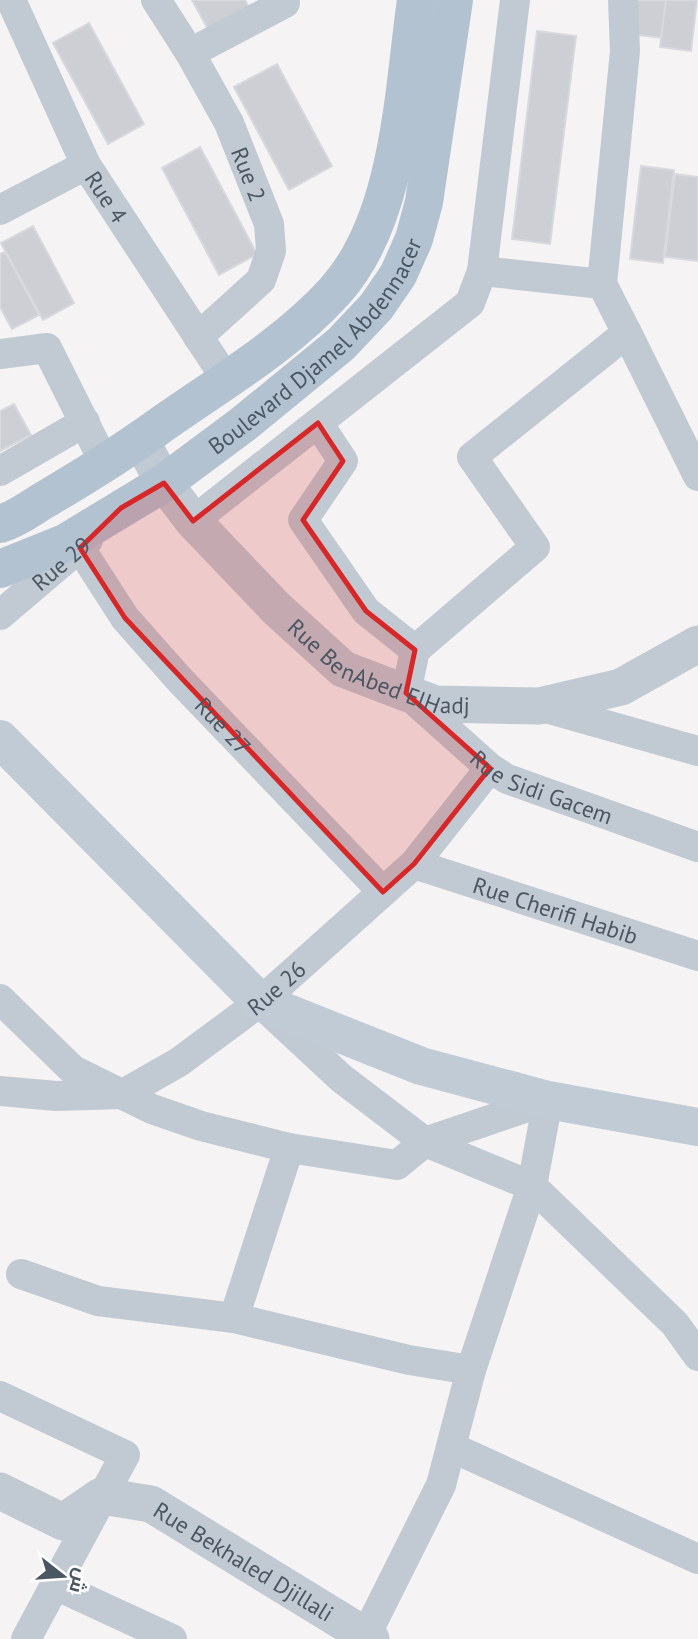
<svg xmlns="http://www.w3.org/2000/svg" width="698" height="1639" font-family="'PT Sans',Cairo,sans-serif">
<rect width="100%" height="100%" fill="#f5f3f3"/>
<path fill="#cdcfd5" stroke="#d7d9de" stroke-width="2" d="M192,0H245L251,11L210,33Z
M635,0H666L661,38L630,34Z
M666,0H697L691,51L660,47Z
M89,23L144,124L108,144L53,43Z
M537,31L576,36L550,244L512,239Z
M277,64L332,166L289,190L234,87Z
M200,147L257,254L219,275L162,168Z
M641,166L674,170L663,263L630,259Z
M675,174L698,177V261L665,257Z
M33,226L74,303L43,320L1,243Z
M5,252L39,315L12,329L0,307V254Z
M14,404L31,435L0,451V411Z"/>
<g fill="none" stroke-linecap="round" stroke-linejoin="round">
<g stroke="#c1cad2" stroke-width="30">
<path id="s1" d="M11,0L86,165L226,379"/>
<path id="s2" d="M156,0L190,53L229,123L269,224L271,251L261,280L198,337"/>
<path d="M190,53L285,3L284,0"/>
<path d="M0,210L86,165"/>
<path d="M482,271L602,284L625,51L623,0"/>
<path d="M602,284L627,333"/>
<path d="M0,354L47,348L105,464"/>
<path d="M318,423L343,461L303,520L366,611L415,650"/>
<path d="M0,471L85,422"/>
<path id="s3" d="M698,476L627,333L472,457L535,547L415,650L406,693L490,768L507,779L698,847"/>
<path d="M193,521L470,303L482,271L515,0"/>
<path id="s4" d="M80,548L125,618L179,679L383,892"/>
<path id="s5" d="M0,615L88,540"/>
<path d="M539,706L698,751"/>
<path id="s6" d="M414,864L698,956"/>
<path d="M0,999L73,1070L152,1109L201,1126L289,1148L397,1165L425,1142L548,1100L532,1186L471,1370L441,1485L364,1639"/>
<path d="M268,1010L341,1078L425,1142L532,1186L675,1324L698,1356"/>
<path id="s7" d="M0,1091L56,1096L123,1094L179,1062L260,1002L414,864L490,768"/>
<path d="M21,1274L98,1301L234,1318L409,1360L471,1370"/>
<path d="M234,1318L289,1148"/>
<path d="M0,1396L125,1455L26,1639"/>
<path d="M451,1447L698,1559"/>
<path d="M55,1585L172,1639"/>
</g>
<g stroke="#c1cad2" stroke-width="37">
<path id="s8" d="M140,439L164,483L193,521L276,608L343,669L406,693L436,704L539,706L621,687L698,644"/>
<path id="s9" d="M0,1491L63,1522L101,1496L151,1504L371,1639"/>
</g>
<path stroke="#c1cbd6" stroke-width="38" d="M0,739L260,1002L421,1066L548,1100L698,1127"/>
<g stroke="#b3c2d1" stroke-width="38">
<path d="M0,524C17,519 32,507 46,499C85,476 122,453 158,427C217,385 285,346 334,292C400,220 403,92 416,0"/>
<path id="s10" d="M0,569L65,543L164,483L242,425L341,344L376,307L398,275L414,239L424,202L454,0"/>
</g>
</g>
<path fill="#d62828" fill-opacity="0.2" stroke="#d62828" stroke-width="5" stroke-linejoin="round" d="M318,423L343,461L303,520L366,611L415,650L406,693L490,768L414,864L383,892L125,618L80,548L121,508L164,483L193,521Z"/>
<g text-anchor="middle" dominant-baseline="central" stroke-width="5" stroke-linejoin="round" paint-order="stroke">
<g font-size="23" fill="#4a5661" stroke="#fff">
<text stroke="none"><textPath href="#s2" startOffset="198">Rue 2</textPath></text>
<text stroke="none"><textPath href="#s1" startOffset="219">Rue 4</textPath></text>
<text stroke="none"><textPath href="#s10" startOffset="392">Boulevard Djamel Abdennacer</textPath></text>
<text stroke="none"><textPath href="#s5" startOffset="80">Rue 29</textPath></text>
<text stroke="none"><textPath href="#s8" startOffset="341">Rue BenAbed ElHadj</textPath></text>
<text stroke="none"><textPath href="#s4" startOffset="229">Rue 27</textPath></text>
<text stroke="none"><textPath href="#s3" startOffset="838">Rue Sidi Gacem</textPath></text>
<text stroke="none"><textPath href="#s6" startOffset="149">Rue Cherifi Habib</textPath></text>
<text stroke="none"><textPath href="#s7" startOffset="310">Rue 26</textPath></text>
<text stroke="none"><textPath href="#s9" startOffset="276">Rue Bekhaled Djillali</textPath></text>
</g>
</g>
<g transform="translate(63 1576) rotate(107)" stroke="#ffffff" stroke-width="5" paint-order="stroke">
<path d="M0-5L12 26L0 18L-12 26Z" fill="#4a5661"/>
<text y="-10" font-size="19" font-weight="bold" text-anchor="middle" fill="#4a5661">ش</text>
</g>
</svg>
